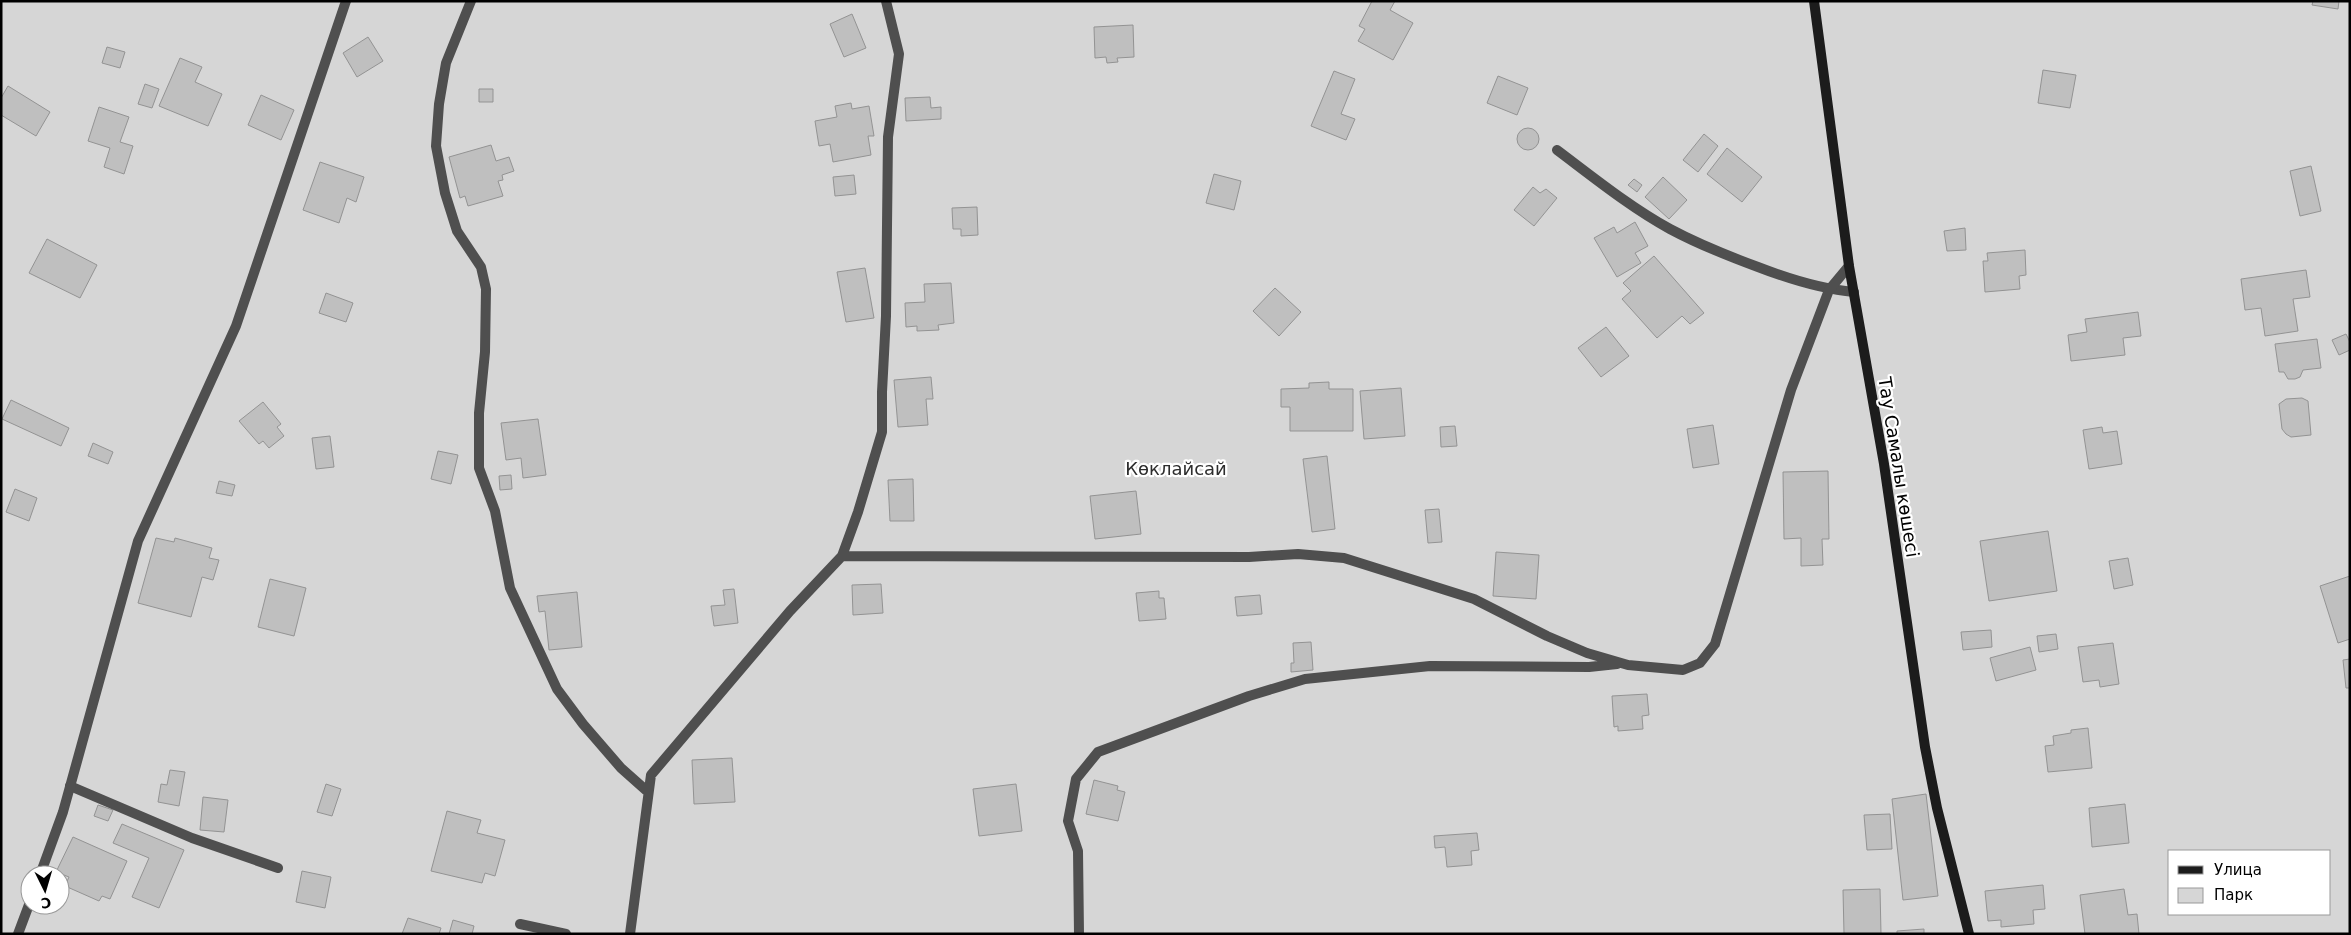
<svg xmlns="http://www.w3.org/2000/svg" width="2351" height="935" font-family="'DejaVu Sans',sans-serif">
<rect width="100%" height="100%" fill="#fff"/>
<path fill="#d6d6d6" fill-rule="evenodd" d="M1,1H2350V934H1ZM2170,851H2330V914H2170ZM30,875H60V905H30Z"/>
<path fill="#bfbfbf" stroke="#939393" d="M1372,1H1395L1390,10L1413,23L1393,60L1358,41L1365,29L1359,26Z
M2313,1H2339L2338,9L2312,5Z
M852,14L866,48L844,57L830,24Z
M1133,25L1134,57L1117,58L1118,62L1107,63L1106,57L1095,58L1094,27Z
M368,37L383,61L357,77L343,53Z
M107,47L125,52L120,68L102,63Z
M180,58L202,67L195,82L222,94L208,126L159,106Z
M2043,70L2076,75L2070,108L2038,103Z
M1334,71L1355,79L1341,114L1355,119L1346,140L1311,126Z
M1498,76L1528,88L1517,115L1487,103Z
M145,84L159,89L152,108L138,104Z
M8,86L50,112L36,136L1,115V98Z
M479,89H493V102H479Z
M261,95L294,110L281,140L248,125Z
M930,97L931,108L941,107V119L906,121L905,98Z
M851,103L852,109L869,106L874,136H868L871,155L833,162L830,144L819,146L815,121L837,117L835,106Z
M99,107L129,117L120,142L133,146L124,174L104,167L110,148L88,141Z
M1517 139a11 11 0 1 1 22 0a11 11 0 1 1-22 0Z
M1704,134L1718,146L1698,172L1683,160Z
M491,145L496,161L509,157L514,171L502,175L503,180L498,181L503,196L468,206L465,196L460,198L449,157Z
M1727,148L1762,177L1742,202L1707,174Z
M320,162L364,177L356,202L347,198L339,223L303,210Z
M2311,166L2321,211L2300,216L2290,171Z
M1214,174L1241,181L1234,210L1206,203Z
M854,175L856,194L835,196L833,177Z
M1663,177L1687,200L1669,219L1645,197Z
M1634,179L1642,185L1637,192L1628,185Z
M1533,187L1540,193L1546,189L1557,198L1534,226L1514,210Z
M977,207L978,235L961,236V229H953L952,208Z
M1635,222L1648,246L1635,253L1641,263L1617,277L1594,238L1614,227L1617,233Z
M1965,228L1966,250L1947,251L1944,231Z
M47,239L97,265L80,298L29,273Z
M2025,250L2026,275L2019,276L2020,289L1985,292L1983,261H1988L1987,253Z
M1654,256L1704,313L1690,324L1682,316L1657,338L1622,299L1631,291L1623,283Z
M865,268L874,318L846,322L837,272Z
M2306,270L2310,297L2293,299L2298,331L2265,336L2261,308L2245,310L2241,279Z
M951,283L954,323L938,325L939,330L917,331V326L906,327L905,303L925,302L924,284Z
M1275,288L1301,312L1279,336L1253,311Z
M326,293L353,303L346,322L319,313Z
M2138,312L2141,336L2123,338L2125,355L2071,361L2068,335L2087,332L2085,319Z
M1606,327L1629,356L1601,377L1578,348Z
M2346,334L2350,342V350L2339,355L2332,340Z
M2317,339L2321,368L2303,370L2300,377L2295,379H2288L2284,372H2279L2275,344Z
M931,377L933,399H926L928,425L898,427L894,380Z
M1329,382V389H1353V431H1290V407H1281V389L1309,388V383Z
M1401,388L1405,436L1364,439L1360,391Z
M2302,398L2308,401L2311,435L2291,437L2286,434L2282,429L2279,404L2286,399Z
M11,400L69,428L61,446L2,419Z
M263,402L281,424L277,427L284,436L269,448L263,441L259,444L239,421Z
M538,419L546,475L523,478L521,458L506,460L501,423Z
M1713,425L1719,464L1693,468L1687,429Z
M1455,426L1457,446L1441,447L1440,427Z
M2102,427L2103,433L2117,431L2122,464L2089,469L2083,430Z
M330,436L334,467L316,469L312,438Z
M93,443L113,452L108,464L88,456Z
M438,451L458,455L451,484L431,479Z
M1327,456L1335,529L1312,532L1303,459Z
M1828,471L1829,539H1822L1823,565L1801,566V538L1784,539L1783,472Z
M511,475L512,489L500,490L499,476Z
M913,479L914,521H890L888,480Z
M219,481L235,485L232,496L216,493Z
M15,489L37,498L29,521L6,512Z
M1136,491L1141,534L1095,539L1090,496Z
M1439,509L1442,542L1428,543L1425,510Z
M2048,531L2057,591L1989,601L1980,541Z
M156,538L174,542L175,538L212,548L209,558L219,560L213,580L202,577L191,617L138,603Z
M1496,552L1539,555L1536,599L1493,596Z
M2128,558L2133,585L2114,589L2109,561Z
M2350,576V639L2338,643L2320,586Z
M270,579L306,588L294,636L258,627Z
M881,584L883,613L853,615L852,585Z
M734,589L738,623L714,626L711,606L725,605L723,590Z
M1159,591V598H1164L1166,619L1139,621L1136,593Z
M577,592L582,647L549,650L545,611L539,612L537,596Z
M1260,595L1262,614L1237,616L1235,597Z
M1991,630L1992,647L1963,650L1961,632Z
M2056,634L2058,649L2039,652L2037,636Z
M1311,642L1313,670L1291,672V663H1294L1293,643Z
M2113,643L2119,684L2100,687L2099,680L2083,682L2078,647Z
M2030,647L2036,670L1996,681L1990,658Z
M2350,659V688H2346L2343,660Z
M1647,694L1649,715L1642,716L1643,729L1618,731V726L1614,727L1612,696Z
M2088,728L2092,768L2048,772L2045,746L2054,745L2053,736L2071,733V730Z
M732,758L735,802L694,804L692,760Z
M170,770L185,772L179,806L158,802L161,784L167,785Z
M1094,780L1118,786L1117,790L1125,792L1118,821L1086,814Z
M326,784L341,789L332,816L317,812Z
M1016,784L1022,831L979,836L973,789Z
M1926,794L1938,896L1903,900L1892,799Z
M203,797L228,800L224,832L200,830Z
M2125,804L2129,843L2092,847L2089,808Z
M98,805L113,810L108,821L94,816Z
M447,811L481,820L477,833L505,840L495,876L485,873L482,883L431,871Z
M1890,814L1892,849L1867,850L1864,815Z
M122,824L184,850L159,908L132,897L149,858L113,843Z
M1477,833L1479,850L1471,851L1472,865L1447,867L1445,847L1435,848L1434,836Z
M73,837L127,861L110,899L102,896L99,901L65,886L69,877L56,872Z
M302,871L331,877L325,908L296,902Z
M2043,885L2045,909L2033,910L2034,924L2001,927V920L1988,921L1985,891Z
M1880,889L1881,934H1844L1843,890Z
M2124,889L2128,915L2137,914L2139,934H2085L2080,895Z
M408,918L441,928L439,934H402Z
M453,920L474,926L472,934H449Z
M1924,929V934H1897V931Z"/>
<g fill="none" stroke-linecap="round" stroke-linejoin="round">
<path stroke="#4f4f4f" stroke-width="10" d="M1557,150C1593,177 1630,207 1670,229C1698,244 1728,256 1758,267C1789,279 1820,289 1854,292
M70,786L192,838L278,868
M520,924L566,934"/>
<path stroke="#4f4f4f" stroke-width="10" d="M471,1L446,63L439,104L436,146L445,193L457,231L481,267L486,289L485,352L479,413V468L495,511L510,588L557,689L583,724L621,768L648,792
M842,556L858,512L882,432V392L886,316L888,137L899,54L886,1
M40,875L63,812L138,541L236,326L346,1
M18,934L30,902
M630,934L651,775L790,611L842,556L1249,557L1298,554L1344,558L1474,599L1547,636L1587,653L1628,665L1683,670L1700,663L1715,644L1791,390L1829,290L1849,266
M1079,934L1078,851L1068,821L1076,779L1098,752L1249,696L1305,679L1430,666L1589,667L1617,664"/>
<path stroke="#1c1c1c" stroke-width="10" d="M1814,1L1849,266L1884,464L1925,747L1937,808L1969,934"/>
</g>
<g text-anchor="middle" dominant-baseline="central" stroke-width="4.5" stroke-linejoin="round" paint-order="stroke">
<g font-size="18" fill="#000" stroke="#fff">
<text transform="translate(1899 467) rotate(81)">Тау Самалы көшесі</text>
</g>
<g font-size="18" fill="#2d2d2d" stroke="#fff">
<text x="1176" y="468">Көклайсай</text>
</g>
</g>
<rect width="2351" height="935" fill="none" stroke="#000000" stroke-width="5"/>
<rect x="2168" y="850" width="162" height="65" fill="#ffffff" stroke="#999999"/>
<rect x="2178" y="866" width="25" height="8" fill="#1c1c1c" stroke="#999999"/>
<text x="2214" y="875" font-size="15" fill="#000000">Улица</text>
<rect x="2178" y="888" width="25" height="15" fill="#d6d6d6" stroke="#999999"/>
<text x="2214" y="900" font-size="15" fill="#000000">Парк</text>
<g transform="translate(45 890) rotate(175)"><circle r="24" fill="#ffffff" stroke="#999999"/>
<path d="M0-4L9 19L0 12L-9 19Z" fill="#000000"/>
<text y="-8" font-size="14" font-weight="bold" text-anchor="middle" fill="#000000">С</text>
</g>
</svg>
